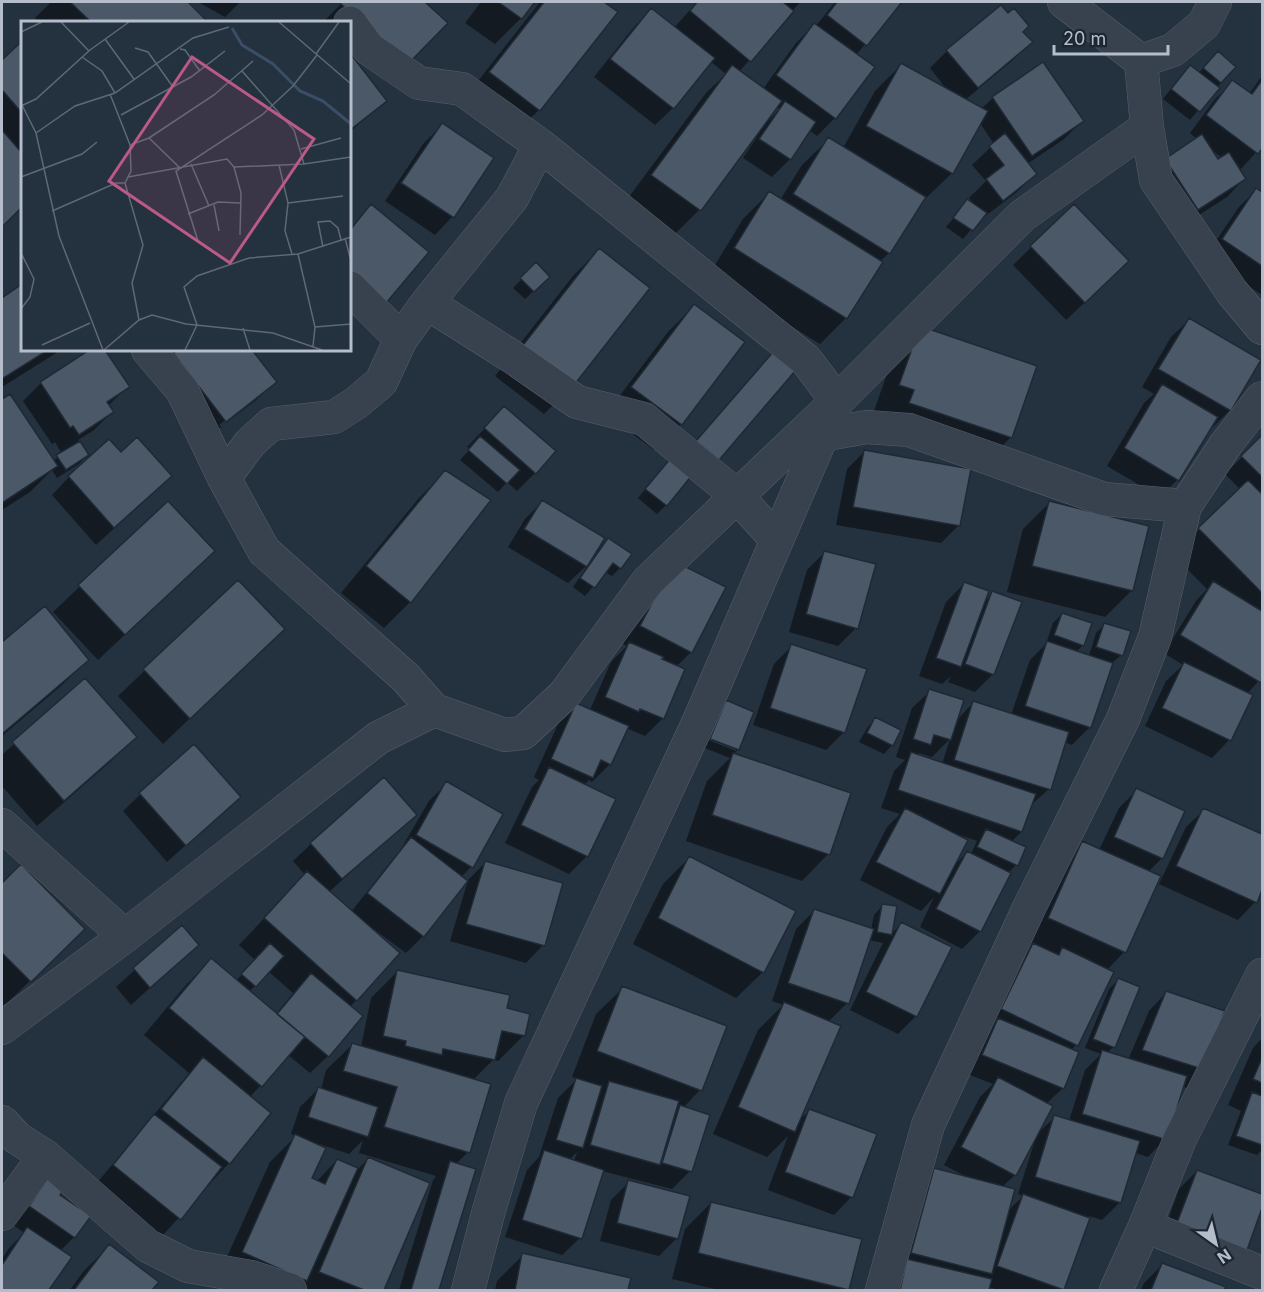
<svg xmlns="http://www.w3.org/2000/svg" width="1264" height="1292" font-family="Inter,sans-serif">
<rect width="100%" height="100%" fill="#24313e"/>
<path fill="#0007" fill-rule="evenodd" d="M51,2H186L206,22H39L35,18Z
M198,2H240L225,17Z
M343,2H423L446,23L388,83L350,46V22L324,21Z
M481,2H533L521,18L495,44L465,23Z
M540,2H602L616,12L539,110L512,136L464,99Z
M697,2H800L739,72L763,89L796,43L814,25L816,26L835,2H900L856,55L835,118L817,136L809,130L790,159L772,177L743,158L760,132L758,130L699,210L673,236L626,201L706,93L726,74L710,61L673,108L655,125L594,77L633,28L651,10L674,28ZM776,106L780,109L766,123Z
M1022,32L1031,42L1013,60L965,100L981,109L993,98L1082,121L1064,139L1027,164L1035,174L1017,192L984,217L983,215L963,239L946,227L968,201L975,205L969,198L986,181L972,165L994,144L980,123L952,173L925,199L923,198L889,253L879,262L846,318L820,344L709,275L743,219L769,193L780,200L802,165L829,139L843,148L875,91L901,65L948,91L930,68L947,51Z
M22,43V207L2,227V63Z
M350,55L385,101L350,132Z
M1209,61L1234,67L1190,120L1163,99L1182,75L1199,73Z
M1262,76V146L1239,171L1244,179L1227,197L1180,227L1148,178L1197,139L1190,133L1215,99L1233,82L1249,94ZM1211,149L1222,158L1218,161Z
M442,125L452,217L435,235L385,201L424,143Z
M1256,190L1262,194V295L1205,257L1239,207Z
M372,206L350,305V229Z
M1074,206L1110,279L1066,320L1013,265Z
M599,250L570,388L544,414L495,376L573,276Z
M536,265L548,277L525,299L513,288Z
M22,286V350H61L2,387V299Z
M694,306L743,343L681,424L654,450L606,414L668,332Z
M1189,320L1230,410L1212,428L1210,427L1177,480L1160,497L1107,466L1144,403L1154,394L1142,387L1171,337Z
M920,327L1011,437L985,463L874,411L894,354Z
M92,350H103L128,386L108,406L112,412L94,430L78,440L87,455L79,464L57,478L52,470L30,492L2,510V401L10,396L53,461L62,454L55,442L52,444L23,401L41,383Z
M180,350H250L275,382L257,399L207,438L156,372ZM258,395V399L221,427L219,425Z
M774,353L666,505L657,514L638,498L668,462L681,458L756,371Z
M504,408L535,473L517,491L507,482L498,492L460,460L470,449L467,447Z
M1262,437V677L1247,694L1251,696L1229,740L1212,758L1145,726L1166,681L1183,665L1164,653L1196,601L1207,589L1173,555L1240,489L1225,474Z
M864,452L959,525L941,543L836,525L847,469Z
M445,472L410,602L384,628L341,593L419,498Z
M69,477L152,493L96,545L52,495Z
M542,502L597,551L608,540L620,568L612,576L605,572L585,596L573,587L586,568L585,567L568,583L508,547L525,519Z
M168,503L213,551L98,660L53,612Z
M1049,503L1147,527L1131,591L1105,617L1007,592L1023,529Z
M825,552L856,628L838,646L789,632L807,570Z
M657,580L691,652L676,667L663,718L645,736L626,728L610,764L592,782L589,780L584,785L587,856L569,874L505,843L532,787L539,780L534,777L559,722L577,704L590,710L611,662L627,646L623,644Z
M238,582L283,629L163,744L118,696Z
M964,584L984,602L993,593V674L975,692L948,682L951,676L942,684L919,676L946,602Z
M45,608L87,660L61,686L2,736V644Z
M1062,614L1083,645L1076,652L1089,656L1096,633L1105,624L1121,655L1112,663L1090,727L1072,745L1064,742L1049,789L1030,806L1021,832L1011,842L1016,865L1008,873L980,931L962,949L920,927L934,897L921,911L860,880L887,827L900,814L881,808L894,771L905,760L896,757L912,708L930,691L956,721L973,703L1011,715L1030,660L1046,644L1053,623ZM950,739L942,764L918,756L919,753L932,757ZM954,833L977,841L971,854L967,852L953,867Z
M792,646L844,732L826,750L753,725L774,664Z
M85,680L135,737L109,763L37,826L2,786V755Z
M726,702L738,749L733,755L828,854L802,881L686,841L707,781L730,758L702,747L706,739L736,751V747L707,736L717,710Z
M875,719L892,745L884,754L859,742L867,728Z
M447,783L471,867L461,877L423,936L406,953L375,930L373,932L398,953L350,1007L328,1056L310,1073L288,1055L250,1097L269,1113L229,1163L162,1236L96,1184L189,1073L144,1035L185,986L211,960L236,981L255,960L239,945L305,875L293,861L311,844L415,814L329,892L351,912L401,849L429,801ZM268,971L293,993L275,1015L249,992Z
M1137,790L1183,811L1162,858L1148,872L1124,952L1107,970L1076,1045L1071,1050L1063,1088L1046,1104L1037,1134L1055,1117L1069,1121L1085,1070L1101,1054L1085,1048L1109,989L1118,980L1113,1047L1107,1053L1128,1060L1149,1011L1166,993L1223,1012L1189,1089L1182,1086L1165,1139L1148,1157L1135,1153L1120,1202L1102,1220L1089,1216L1061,1290H999L988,1287L987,1290H887L909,1196L935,1170L965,1176L944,1165L980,1097L993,1084L965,1073L1007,971L1030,948L1022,944L1057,869L1083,843L1099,850L1119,808ZM1034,1139L1035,1140L1018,1194L1023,1196L1007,1212L1002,1187L1015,1175Z
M141,794L239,797L167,862L123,811Z
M1204,810L1262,836V886L1255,902L1238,920L1159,884L1186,827Z
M689,858L763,972L736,998L633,944L663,884Z
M485,863L543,945L526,963L450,941L468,880Z
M21,866L83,929L3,1007L2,1005V885Z
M882,906L891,934L901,924L916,1016L898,1034L850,1010L883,943L869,940L847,1003L828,1022L797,1122L809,1111L851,1197L834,1215L768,1190L788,1136L767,1157L713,1134L758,1030L783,1005L772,1001L796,929L814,911L871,930L874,915Z
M182,927L197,945L131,1005L116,987Z
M397,972L505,1009L524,1035L498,1061L493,1060L473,1080L468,1152L456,1164L474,1170L438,1290H399L433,1180L436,1176L359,1153L363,1140L349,1154L319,1144L310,1179L316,1182L337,1160L358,1169L368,1159L428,1183L383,1290H298L217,1279L270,1162L296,1136L291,1134L300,1107L318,1089L321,1090L326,1070L353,1044L361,1047L371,998Z
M623,988L700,1090L683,1108L690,1171L672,1189L602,1171L580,1238L562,1255L505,1237L527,1170L539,1157L558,1098L577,1079L572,1077L596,1014ZM577,1152L574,1161L569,1160Z
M1262,1038V1150L1257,1155L1228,1145L1241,1111L1228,1105L1253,1048Z
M1197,1171L1262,1195V1204L1245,1252L1159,1246L1179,1189Z
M629,1182L677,1238L659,1256L600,1241L611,1200Z
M31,1196H58L74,1237L60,1251L70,1258L48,1290H2V1259L10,1247L24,1233L12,1224Z
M711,1203L848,1289L719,1290L672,1279L685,1229Z
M109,1246L157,1282L150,1290H70L83,1272Z
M523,1255L629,1279L626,1290H495L497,1281Z
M1162,1265L1224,1288L1223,1290H1141L1144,1283Z"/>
<path fill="#4a5867" stroke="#1f2935" stroke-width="1.5" d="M70,2H188L208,22H91Z
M342,2H425L448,23L406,66L340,3Z
M498,2H535L522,19Z
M544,2H604L618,12L540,111L489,72Z
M697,2H783L794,11L751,62L690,11Z
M837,2H902L867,46L827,15Z
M1001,5L1008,13L1014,8L1029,26L1023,32L1033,42L978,88L946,50Z
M651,8L715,58L674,109L610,59Z
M814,23L875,67L836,119L776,75Z
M22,41V113L2,90V60Z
M1218,51L1236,67L1221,83L1203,68Z
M350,53L387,101L350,130Z
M1043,62L1084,121L1032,156L992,97Z
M901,63L988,111L953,174L866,126Z
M732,65L782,101L701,211L651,175Z
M1190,65L1220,88L1200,112L1171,89Z
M1232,80L1252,94L1262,80V149L1258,154L1206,115Z
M785,101L816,122L791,160L759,139Z
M442,123L494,158L454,218L401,183Z
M2,130L22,153V207L2,227Z
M1005,133L1037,174L1003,201L986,179L1004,165L989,146Z
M1202,134L1218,159L1229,152L1246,179L1198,210L1165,159Z
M828,137L926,197L890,254L793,194Z
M1256,188L1262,192V266L1222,239Z
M769,191L883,262L847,319L734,248Z
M967,199L987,213L973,231L953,218Z
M371,204L429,252L386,303L350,272V230Z
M1074,204L1129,261L1085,303L1030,246Z
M599,248L650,288L571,389L520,349Z
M536,262L550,277L534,292L520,278Z
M22,284V350H48L2,379V298Z
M694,304L745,342L682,425L631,387Z
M1189,318L1261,360L1231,411L1158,369Z
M920,326L1037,366L1012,438L909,403L914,390L899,385Z
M89,350H105L130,387L107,402L114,412L79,435L73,426L70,428L40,382Z
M178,350H252L277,382L226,422L173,353Z
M774,351L796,370L719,460L696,441Z
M1162,384L1218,417L1179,481L1124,448Z
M10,394L58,466L2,503V399Z
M504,406L556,451L536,474L484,428Z
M1262,435V477L1241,456Z
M480,436L520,470L507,484L468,450Z
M137,437L172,476L114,528L68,476L109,439L121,452Z
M80,441L89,455L66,470L56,455Z
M864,450L971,469L960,526L853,507Z
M676,452L697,469L667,506L645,489Z
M445,470L491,500L411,603L366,566Z
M1248,480L1262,494V593L1198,528Z
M542,500L605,538L587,567L524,529Z
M168,501L215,551L125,635L78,585Z
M1049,501L1149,526L1133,591L1032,566Z
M608,538L632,554L621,569L613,563L595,588L580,578Z
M824,551L876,564L858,629L806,614Z
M674,561L726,587L692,653L640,626Z
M238,580L285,629L190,719L143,669Z
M1213,581L1262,611V680L1261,683L1180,635Z
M964,582L989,591L961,667L936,658Z
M992,591L1022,602L994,675L965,664Z
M45,606L89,660L2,734V642Z
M1062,613L1092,623L1084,646L1054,635Z
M1104,623L1131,631L1123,656L1096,647Z
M1047,641L1113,663L1091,728L1025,706Z
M629,642L664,657L662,659L685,669L664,719L640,709L639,712L605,697Z
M791,644L867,669L845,733L770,708Z
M1184,662L1253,695L1231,741L1162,708Z
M85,678L137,737L64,801L12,742Z
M929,689L964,700L951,740L934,735L931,745L913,739Z
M726,700L754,712L739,750L710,739Z
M973,701L1069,732L1051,790L954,760Z
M576,703L629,726L611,765L601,760L593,778L551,759Z
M875,717L901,730L893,746L867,733Z
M194,744L241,797L186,846L139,793Z
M911,752L1036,794L1022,832L898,790Z
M733,753L851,793L830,855L712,815Z
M549,767L616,799L588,857L521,825Z
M384,777L417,815L342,879L310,843Z
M446,781L503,814L473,868L416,835Z
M1136,788L1185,811L1163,859L1114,837Z
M905,808L968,840L940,894L876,862Z
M1203,808L1262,834V890L1257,903L1176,866Z
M986,829L1026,847L1018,866L977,847Z
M411,837L468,881L424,937L367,893Z
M1082,841L1161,876L1126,953L1048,918Z
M967,851L1011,873L981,932L936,909Z
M689,856L796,911L764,973L658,918Z
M485,861L563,883L545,946L466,924Z
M21,864L85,929L31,982L2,953V883Z
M307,871L400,953L357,1001L264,918Z
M882,904L897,906L892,935L877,932Z
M814,909L874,929L849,1004L788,983Z
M901,922L952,947L917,1017L866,992Z
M182,925L199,945L150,988L133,968Z
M270,943L284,956L256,987L241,974Z
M1033,943L1059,955L1062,947L1114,972L1078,1046L1001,1009Z
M211,958L305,1037L262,1087L169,1008Z
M397,970L510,995L507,1008L530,1014L525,1036L502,1031L495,1060L443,1049L442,1055L405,1046L406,1041L383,1036Z
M311,973L363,1016L329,1057L277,1014Z
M1118,978L1140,987L1115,1048L1093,1039Z
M622,986L727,1026L702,1091L597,1051Z
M1166,991L1225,1011L1202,1069L1142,1050Z
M784,1002L841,1026L795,1132L738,1107Z
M998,1018L1079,1052L1064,1089L982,1055Z
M352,1043L491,1084L470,1153L384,1127L397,1087L343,1071Z
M1102,1050L1187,1076L1167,1140L1082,1114Z
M203,1057L271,1113L230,1164L161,1109Z
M1262,1058V1083L1253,1079Z
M998,1077L1053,1106L1016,1176L961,1147Z
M576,1078L602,1086L583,1148L556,1140Z
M609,1081L679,1101L660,1165L590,1145Z
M318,1087L378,1107L368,1137L308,1117Z
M1252,1092L1262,1096V1145L1236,1136Z
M680,1105L710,1115L692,1172L662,1163Z
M809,1109L877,1134L853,1198L785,1172Z
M154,1114L222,1167L181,1220L113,1165Z
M1054,1115L1140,1141L1121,1203L1035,1177Z
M295,1134L326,1148L312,1178L325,1184L337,1159L358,1168L307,1281L242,1252Z
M544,1150L604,1170L582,1239L522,1220Z
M368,1157L430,1183L384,1290H364L319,1272Z
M450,1161L476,1169L439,1290H411Z
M934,1168L1015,1189L992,1274L911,1253Z
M1197,1170L1262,1194V1208L1246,1253L1175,1228Z
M49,1176L65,1187L60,1195L91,1216L75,1238L29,1206Z
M628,1180L690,1196L678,1239L617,1223Z
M1023,1194L1090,1218L1064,1290L997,1266Z
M711,1202L862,1239L849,1290L698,1253Z
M27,1227L72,1257L49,1290H2V1265Z
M109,1244L159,1282L152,1290H74Z
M522,1253L631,1278L628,1290H515Z
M907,1259L992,1279L989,1290H900Z
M1162,1263L1226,1287L1224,1290H1151Z"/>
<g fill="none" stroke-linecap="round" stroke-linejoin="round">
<defs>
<path id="minor" d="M1064,2L1141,61L1147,127L1156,180L1232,292L1262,328
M350,23L369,49L419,83L462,89L540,145L806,360L837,401L699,721L521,1103L489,1210L468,1290
M1141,61L1173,50L1204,24L1215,2
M350,288L401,339
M427,303L511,356L577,402L644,419L737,496L776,539
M148,350L182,390L224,478L264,551L406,678L434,710L505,735L523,733L564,695L648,581L837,401L1022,216L1147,127
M821,435L867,427L909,430L1104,499L1185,506
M224,478L250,443L271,424L334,417L356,403L381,382L401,339L427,303L512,198L540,145
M2,825L125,936
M2,1028L125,936L378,738L434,710
M2,1122L17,1138L45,1156L148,1246L188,1266L251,1277L290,1290
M2,1214L45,1156
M1145,1226L1262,1273
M882,1290L928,1125L1029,908L1123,719L1155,637L1185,506L1226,444L1262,398
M1116,1290L1145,1226L1180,1139L1262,975"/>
</defs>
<use href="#minor" stroke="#56606c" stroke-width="34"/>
<use href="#minor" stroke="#38424e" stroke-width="33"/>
</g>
<g transform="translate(21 21)">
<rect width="330" height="330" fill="#24313e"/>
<path fill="none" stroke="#3a4f67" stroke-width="3" d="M211,7L221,24L252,43L279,70L302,80L330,103"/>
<path fill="none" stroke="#5e6976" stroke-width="1.5" d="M40,1L68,30M258,1L330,63M0,11L21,1M84,18L113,58M114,27L127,31L152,66M159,28L164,29L179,50M295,33L318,1M61,36L81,50L94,72M221,50L273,109L283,143M89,73L109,124L110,150L104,162L122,224L111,262L118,299M0,82L15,112L38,215L82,329M0,85L15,78L69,29L108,1M100,94L170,56L204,30M15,112L54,85L94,72L172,17L208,6M128,117L159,147M109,124L128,117L193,74L232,40M280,128L320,117M170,143L188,185M258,144L267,182L264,210L271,233M213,146L283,143L330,136M0,156L61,133L76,121M107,156L206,138L213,146L220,172L219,214M267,182L322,175M193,184L198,210M31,190L95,162H104M167,193L197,181L219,182M324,217L330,240M177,220L155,150L241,94L272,65L296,34M302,226L297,201L309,200L317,207L320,219M0,232L13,258L9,276L0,288M277,233L294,306L292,325M294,306L330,303M222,307L229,329M21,324L69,302M83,329L118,299L131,294L165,303L252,312L301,329M164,329L176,304L163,266L176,255L228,237L277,233L330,216"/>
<path fill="#bc5a87" fill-opacity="0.15" stroke="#bc5a87" stroke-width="3" d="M171,36L293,118L209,242L88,160Z"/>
<rect width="330" height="330" fill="none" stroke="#b4bdc9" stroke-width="3"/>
</g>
<rect width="1264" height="1292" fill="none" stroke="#b4bdc9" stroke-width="6"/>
<g transform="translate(1216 1244) rotate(146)" stroke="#1d2733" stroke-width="4.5" paint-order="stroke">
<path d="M0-4.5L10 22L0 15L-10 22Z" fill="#b4bdc9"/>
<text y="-9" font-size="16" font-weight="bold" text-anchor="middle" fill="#b4bdc9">N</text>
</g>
<path d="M1054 45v9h114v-9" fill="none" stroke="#b4bdc9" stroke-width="3"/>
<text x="1063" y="45" font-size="18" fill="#b4bdc9" stroke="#1d2733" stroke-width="4.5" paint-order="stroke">20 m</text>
</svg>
